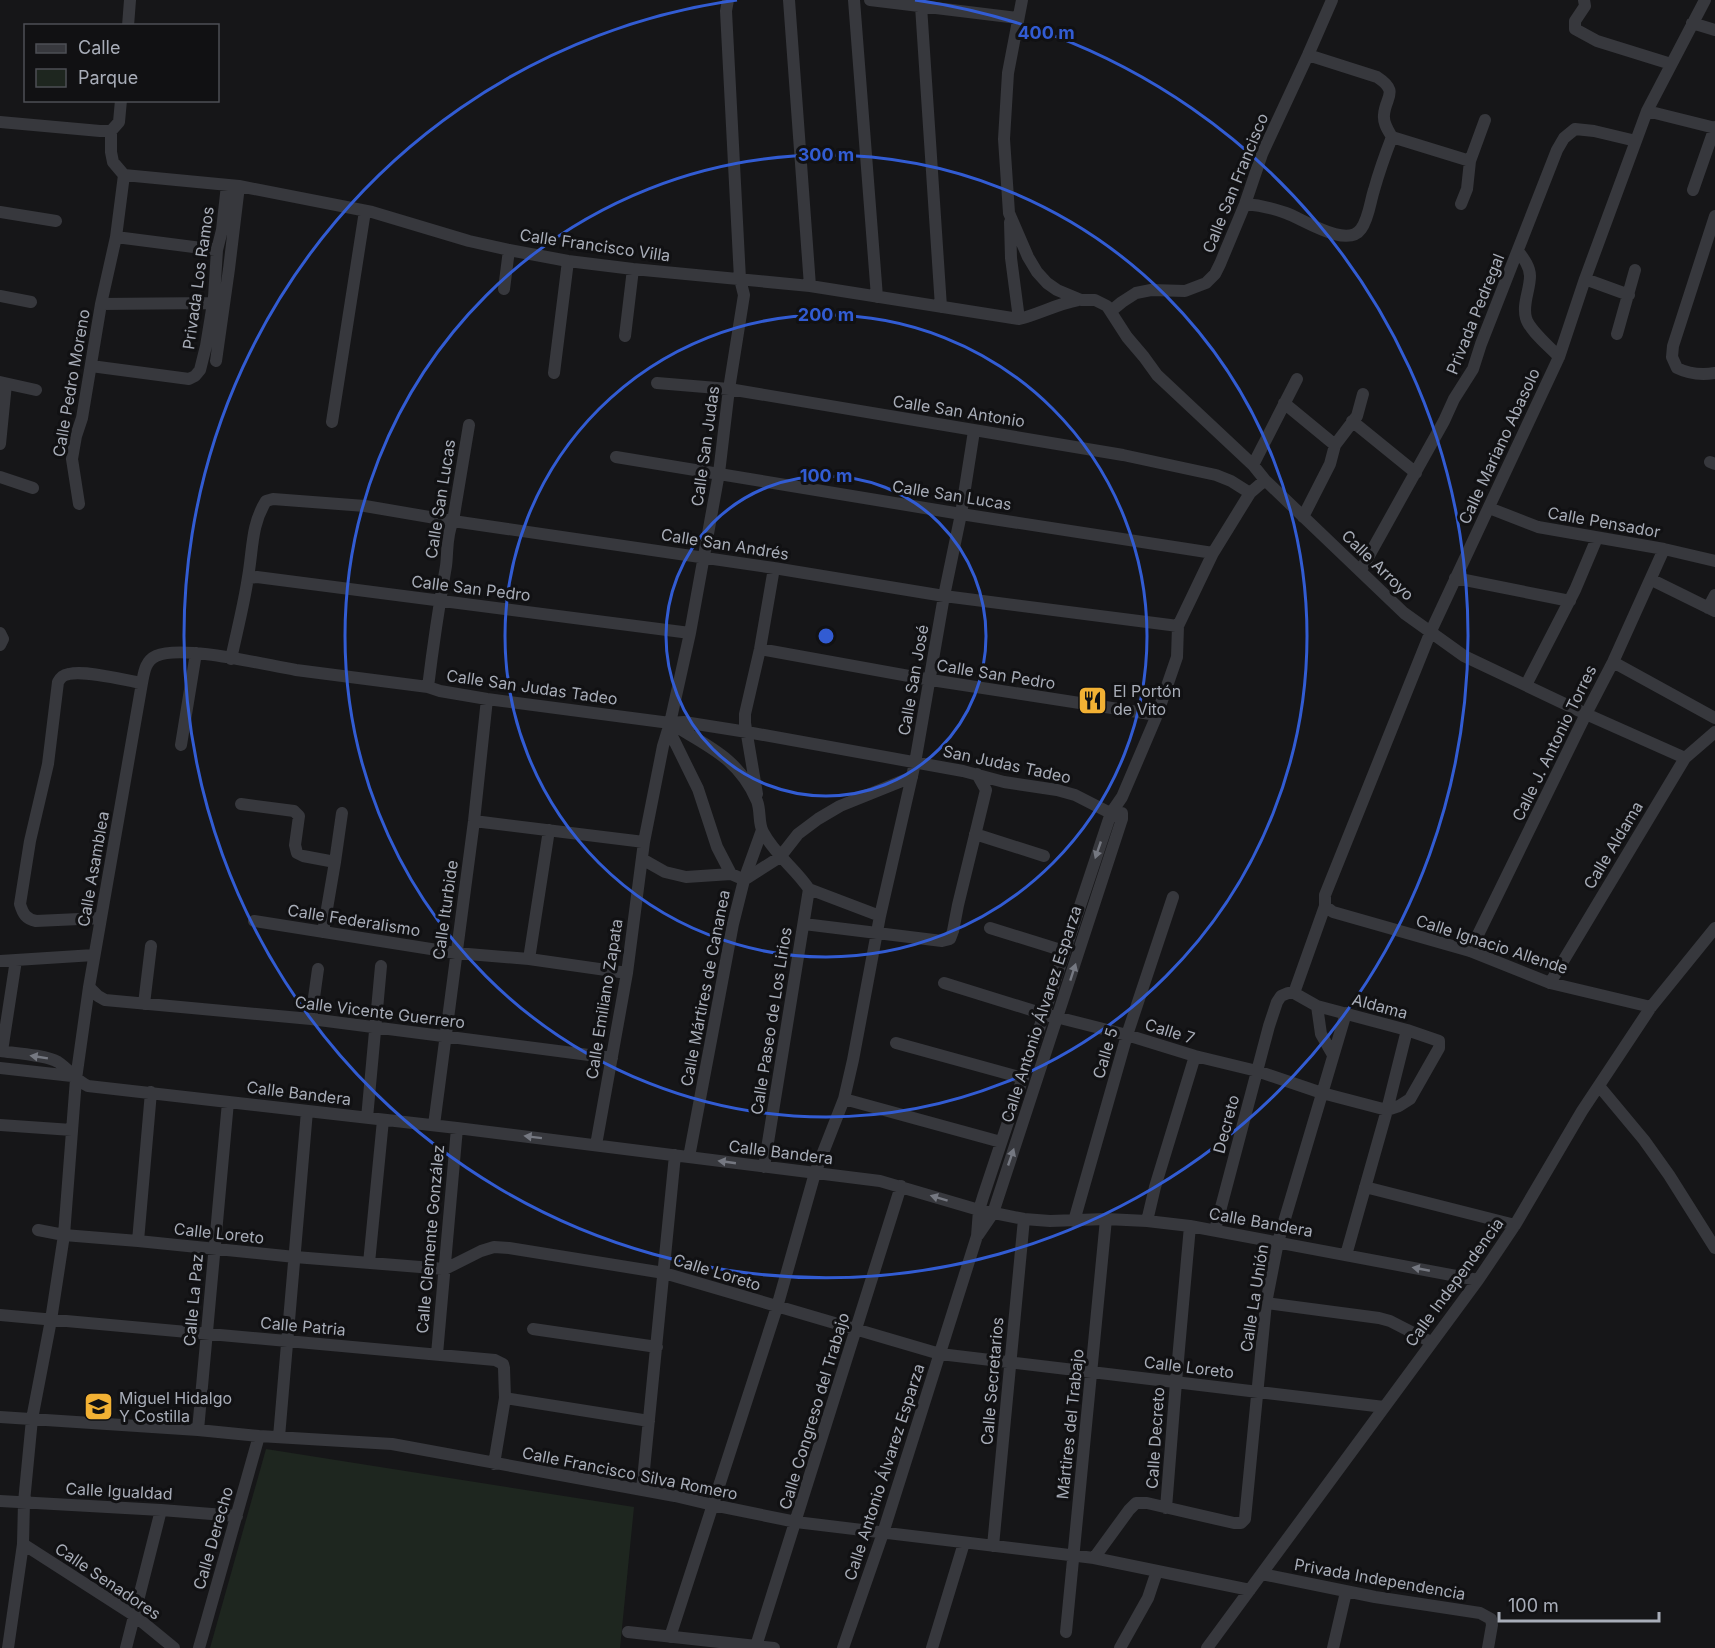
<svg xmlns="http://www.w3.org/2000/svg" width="1715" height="1648" font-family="Inter,sans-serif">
<rect width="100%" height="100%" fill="#161618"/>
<path fill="#1e261f" d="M266,1449L634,1507L620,1648H210Z"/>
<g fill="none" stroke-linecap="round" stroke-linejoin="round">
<path stroke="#37383d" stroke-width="12" d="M789,0L810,286
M854,0L877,297
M870,0L1018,18
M1022,0L1008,73L1004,139L1009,213L1028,257L1037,272L1047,283L1057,290L1081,300H1095L1107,306L1127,337L1144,357L1157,375L1253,465L1265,480L1404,613L1464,656L1586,714L1685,758
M1584,0L1585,6L1575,21V29L1597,41L1671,64
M921,6L941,307
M1692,23L1715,30
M128,26L130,0
M121,100L119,122L111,131V152L113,162L124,175L239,186L372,212L469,241L509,250L568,261L633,269L810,286L1019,319C1039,314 1057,304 1078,300
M1647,111L1715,128
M0,122L100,131H111
M1392,137L1470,161
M124,175L116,237L217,250
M1693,190L1715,127
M1245,204C1259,205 1272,208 1286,213C1303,219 1347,249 1361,229C1369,218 1370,202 1374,190C1379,172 1385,155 1392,137C1388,130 1383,123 1384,115C1385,97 1400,92 1377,77L1308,55
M1461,204L1467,189L1470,161L1485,120
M0,212L56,221
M1715,216L1673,346L1672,357L1677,368C1689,374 1702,375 1715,373
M1010,222L1011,258L1019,319
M1518,251C1524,259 1530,267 1530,276C1530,290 1522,304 1526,318C1529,330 1550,347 1559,357
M1585,279L1629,295
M504,289L509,250
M0,296L31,302
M101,304L213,303
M1111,311L1122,302L1136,293L1151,290L1185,291L1206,283L1215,274L1220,264L1245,204L1262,154L1308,55L1332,0
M1617,334L1635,270
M625,336L633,269
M216,361L229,269L239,186
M91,366L189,379L195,376L200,370L206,346L214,297L217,250L222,230L227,185
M554,373L568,261
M0,382L36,390
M657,383L729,389L1123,455L1216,475L1231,481L1250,493
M1284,403L1335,445
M1352,421L1416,473
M332,422L365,211
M0,444L6,384
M616,457L961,514L1213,553
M1710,462L1715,464
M1253,465L1297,379
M0,477L33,488
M79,504L72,459L76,436L82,418L101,304L116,237
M1489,508L1538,527L1664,549L1715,561
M1303,517L1330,464L1335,445L1357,416L1363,394
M1361,570L1444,421L1454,399L1473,369L1481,344L1557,150L1564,138L1575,129L1594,131L1636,141
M248,578L257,577L690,633
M1455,578L1570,601
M1652,580L1715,611
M1708,608L1715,595
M0,633L3,639L0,645
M760,649L931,680L1157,715
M231,659C237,631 244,604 248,577C253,549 251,525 266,501L273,499L365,506L453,521L774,568L944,596L1178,626
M1613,662L1715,718
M1526,685L1575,590L1597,538
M428,687C433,646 439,606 446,566C448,551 446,535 453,521L469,425
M670,723C707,746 739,758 757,801C761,811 758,823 763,832C775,855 795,868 809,889L764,1167
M668,728L698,789L717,847L731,874
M181,745L196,653
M757,794L745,723V714L760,649L774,568
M241,804L294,811L299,816L295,845L297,853L303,856L335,862
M474,821L644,842
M975,834L1044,856
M642,859L665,872L686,877L731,874L738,877
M744,880L780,857L798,834L818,819L840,806L912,777
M809,889L880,916
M1325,906L1333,912L1470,951L1550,983L1651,1007
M101,918L36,921C26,919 23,914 20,904L30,841L48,764L58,682C61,677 63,675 69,674C86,670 124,680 142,683
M254,921L456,953L529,959L627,973
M804,924L942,941L950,939L953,931L958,905L986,790L977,774
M990,928L1064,951
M323,932L335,862L342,813
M1470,951L1586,714L1613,662L1664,549
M529,959L549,830
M0,961L94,955
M944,983L1044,1014L1127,1035L1195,1056L1257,1071L1322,1093L1387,1110L1399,1106L1410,1099L1439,1048V1041L1407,1030L1317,1006L1294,993H1288L1281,996L1277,1002L1269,1026L1215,1230
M1550,983L1685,758L1715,732
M89,987L98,996L105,1000L311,1019L612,1058
M1294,993L1325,906V895L1431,631L1559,357L1585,279L1647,111L1705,0
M144,1004L151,946
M1317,1006L1321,1034L1333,1055
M311,1019L318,969
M896,1043L1023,1078
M0,1051C14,1053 46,1055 58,1062C69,1069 75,1080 88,1086L457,1128L880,1181L979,1210L1024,1219L1050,1221L1106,1219L1147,1221L1190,1226L1478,1280
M2,1051L16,960
M0,1068L72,1076
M1599,1086L1644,1140L1669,1175L1715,1248
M844,1099L1001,1142
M367,1118L381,966
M0,1125L72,1130
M434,1125L474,821L487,699
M596,1145L627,973L644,842L663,746L670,723L690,633L719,473L729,389L744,295L740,279L726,11L728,0
M689,1157L733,924L744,880L762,830
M1365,1187L1515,1225
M1074,1221L1127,1035L1173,897
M1147,1221L1155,1187L1195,1056
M38,1230L64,1235L138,1241L295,1257L445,1269L481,1251L494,1247L509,1248L664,1273L940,1354L1384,1407
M978,1235L993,1213L1122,819V813
M138,1241L151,1092
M1346,1255L1387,1110L1407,1030
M369,1263L383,1120
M1266,1303L1379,1318L1390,1321L1431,1342
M0,1315L495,1360L503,1364L504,1368L505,1398L494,1464
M533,1329L657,1347
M437,1354L457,1128
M505,1398L649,1421
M0,1417L198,1430L259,1436L392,1444L675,1496L713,1505L796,1522L1094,1558L1250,1590
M198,1430L228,1102
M279,1437L307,1111
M642,1490L675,1155
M0,1501L161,1510L237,1516
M1166,1508L1176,1382L1190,1226
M23,1544L135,1616L174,1648
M993,1546L1024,1219
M1094,1558L1129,1510L1136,1503H1147L1234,1523H1241L1245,1519L1266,1303L1278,1242L1346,1013
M1262,1574L1375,1597L1480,1613L1491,1619L1492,1625L1488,1648
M628,1632L774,1648
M1066,1632L1106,1219
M670,1637L777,1307L815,1173L844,1099L853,1060L880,916L915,763L944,596L961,514L974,431
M756,1646L901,1186
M8,1648L23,1544L24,1502L32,1419L51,1320L64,1235L76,1079L89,987L142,683C144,673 145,661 156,656C183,644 265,665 296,670C340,676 384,681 428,687L440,691L487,699L670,723L684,722L747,732L963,771L1004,782L1057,790L1075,795L1122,819
M126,1648L161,1510
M199,1648L259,1436
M843,1648L883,1533L977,1236L979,1210L983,1197L1111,813L1122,797L1157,715L1177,657L1178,626L1213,553L1250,493L1265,480
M932,1648L964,1543
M1120,1648L1148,1598L1157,1571
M1207,1648L1478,1280L1515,1225L1582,1111L1651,1007L1715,928
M1333,1648L1346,1592"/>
</g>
<defs><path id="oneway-solid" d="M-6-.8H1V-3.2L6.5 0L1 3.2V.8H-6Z" transform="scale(1.5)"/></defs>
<g fill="#757881">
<use href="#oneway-solid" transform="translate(1098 850) rotate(109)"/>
<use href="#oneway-solid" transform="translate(1073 972) rotate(-72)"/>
<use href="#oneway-solid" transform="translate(39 1057) rotate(-171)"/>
<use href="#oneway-solid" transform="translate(533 1137) rotate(-173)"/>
<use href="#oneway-solid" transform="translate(1011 1157) rotate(-71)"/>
<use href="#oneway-solid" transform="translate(727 1162) rotate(-172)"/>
<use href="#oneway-solid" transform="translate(939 1198) rotate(-163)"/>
<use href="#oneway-solid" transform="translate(1421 1269) rotate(-169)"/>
</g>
<g fill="none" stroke="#325cd3" stroke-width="3">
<circle cx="826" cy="636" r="160"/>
<circle cx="826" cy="636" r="321"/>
<circle cx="826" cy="636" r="481"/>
<path d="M915 0A642 642 0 1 1 737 0"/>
</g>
<defs>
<symbol id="restaurant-square" viewBox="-11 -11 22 22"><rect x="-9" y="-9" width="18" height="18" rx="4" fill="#f2b134" stroke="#111113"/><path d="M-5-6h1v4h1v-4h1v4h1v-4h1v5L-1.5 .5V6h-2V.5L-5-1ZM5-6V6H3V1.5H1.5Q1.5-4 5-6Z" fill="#111"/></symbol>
<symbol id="school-square" viewBox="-11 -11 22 22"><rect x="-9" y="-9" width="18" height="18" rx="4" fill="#f2b134" stroke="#111113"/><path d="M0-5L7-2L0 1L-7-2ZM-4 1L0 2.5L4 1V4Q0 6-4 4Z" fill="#111"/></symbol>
</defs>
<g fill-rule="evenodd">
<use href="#restaurant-square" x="1076" y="684" width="33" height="33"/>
<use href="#school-square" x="82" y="1390" width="33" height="33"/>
</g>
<g text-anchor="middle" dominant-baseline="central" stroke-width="6" stroke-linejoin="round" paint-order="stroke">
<g font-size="16" fill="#a8adb8" stroke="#111113">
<text transform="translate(1235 183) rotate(-68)">Calle San Francisco</text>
<text transform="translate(595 245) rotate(8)">Calle Francisco Villa</text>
<text transform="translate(198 278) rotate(-82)">Privada Los Ramos</text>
<text transform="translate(1475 314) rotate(-68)">Privada Pedregal</text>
<text transform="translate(71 383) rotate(-80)">Calle Pedro Moreno</text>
<text transform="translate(959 411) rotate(9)">Calle San Antonio</text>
<text transform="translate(705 446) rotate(-82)">Calle San Judas</text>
<text transform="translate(1499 446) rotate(-65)">Calle Mariano Abasolo</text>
<text transform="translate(952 495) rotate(9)">Calle San Lucas</text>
<text transform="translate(440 499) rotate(-81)">Calle San Lucas</text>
<text transform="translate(1604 522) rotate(10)">Calle Pensador</text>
<text transform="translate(725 544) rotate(9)">Calle San Andrés</text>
<text transform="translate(1378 565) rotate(44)">Calle Arroyo</text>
<text transform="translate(471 588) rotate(7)">Calle San Pedro</text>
<text transform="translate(996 674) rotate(9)">Calle San Pedro</text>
<text transform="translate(913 680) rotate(-80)">Calle San José</text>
<text transform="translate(532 687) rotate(8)">Calle San Judas Tadeo</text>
<text transform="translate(1554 743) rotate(-64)">Calle J. Antonio Torres</text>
<text transform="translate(1007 764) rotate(12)">San Judas Tadeo</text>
<text transform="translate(1613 845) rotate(-59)">Calle Aldama</text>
<text transform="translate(93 869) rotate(-80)">Calle Asamblea</text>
<text transform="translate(445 910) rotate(-82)">Calle Iturbide</text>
<text transform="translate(354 920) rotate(9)">Calle Federalismo</text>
<text transform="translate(1492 944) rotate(18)">Calle Ignacio Allende</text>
<text transform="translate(705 988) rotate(-79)">Calle Mártires de Cananea</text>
<text transform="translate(604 999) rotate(-81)">Calle Emiliano Zapata</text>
<text transform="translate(1380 1006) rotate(15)">Aldama</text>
<text transform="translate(380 1012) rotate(7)">Calle Vicente Guerrero</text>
<text transform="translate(1041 1014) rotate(-72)">Calle Antonio Álvarez Esparza</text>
<text transform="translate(771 1021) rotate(-81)">Calle Paseo de Los Lirios</text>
<text transform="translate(1170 1031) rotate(17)">Calle 7</text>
<text transform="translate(1105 1053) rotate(-74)">Calle 5</text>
<text transform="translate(299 1093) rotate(7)">Calle Bandera</text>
<text transform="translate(1226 1124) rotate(-75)">Decreto</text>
<text transform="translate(781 1152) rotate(7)">Calle Bandera</text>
<text transform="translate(1261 1222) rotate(10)">Calle Bandera</text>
<text transform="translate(219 1233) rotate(6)">Calle Loreto</text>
<text transform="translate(430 1239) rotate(-85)">Calle Clemente González</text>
<text transform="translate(717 1272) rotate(17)">Calle Loreto</text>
<text transform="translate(1454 1282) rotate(-54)">Calle Independencia</text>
<text transform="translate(1254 1298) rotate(-81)">Calle La Unión</text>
<text transform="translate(193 1300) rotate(-85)">Calle La Paz</text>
<text transform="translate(303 1326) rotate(5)">Calle Patria</text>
<text transform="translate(1189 1367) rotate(7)">Calle Loreto</text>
<text transform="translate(992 1381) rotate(-85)">Calle Secretarios</text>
<text transform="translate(814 1411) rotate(-73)">Calle Congreso del Trabajo</text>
<text transform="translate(1070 1424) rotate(-84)">Mártires del Trabajo</text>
<text transform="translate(1155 1438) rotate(-86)">Calle Decreto</text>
<text transform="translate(884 1472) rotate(-72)">Calle Antonio Álvarez Esparza</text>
<text transform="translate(630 1473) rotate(11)">Calle Francisco Silva Romero</text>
<text transform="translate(119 1491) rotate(3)">Calle Igualdad</text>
<text transform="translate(213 1538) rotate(-74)">Calle Derecho</text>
<text transform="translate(1380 1579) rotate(10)">Privada Independencia</text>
<text transform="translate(108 1581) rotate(34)">Calle Senadores</text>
</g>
<g font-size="16" fill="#a8adb8" stroke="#111113" text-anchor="start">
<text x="1113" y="691">El Portón<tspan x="1113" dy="18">de Vito</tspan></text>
<text x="119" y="1398">Miguel Hidalgo<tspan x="119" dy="18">Y Costilla</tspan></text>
</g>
</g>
<circle cx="826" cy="636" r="9" fill="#325cd3" stroke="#111113" stroke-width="3"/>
<g font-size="18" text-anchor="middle" font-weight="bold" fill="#325cd3" stroke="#111113" stroke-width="6" stroke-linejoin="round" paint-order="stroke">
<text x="1046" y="39">400 m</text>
<text x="826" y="161">300 m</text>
<text x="826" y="321">200 m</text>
<text x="826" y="482">100 m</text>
</g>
<rect x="24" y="24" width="195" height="78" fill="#111113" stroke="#4d4f55" stroke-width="1.5"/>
<rect x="36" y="44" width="30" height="9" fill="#37383d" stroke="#4d4f55" stroke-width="1.5"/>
<text x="78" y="54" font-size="18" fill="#a8adb8">Calle</text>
<rect x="36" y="69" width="30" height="18" fill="#1e261f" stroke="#4d4f55" stroke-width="1.5"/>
<text x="78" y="84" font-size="18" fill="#a8adb8">Parque</text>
<path d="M1499 1612v9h160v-9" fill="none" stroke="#a8adb8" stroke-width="3"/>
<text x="1508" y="1612" font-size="18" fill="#a8adb8" stroke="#111113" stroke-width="4.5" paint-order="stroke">100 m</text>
</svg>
